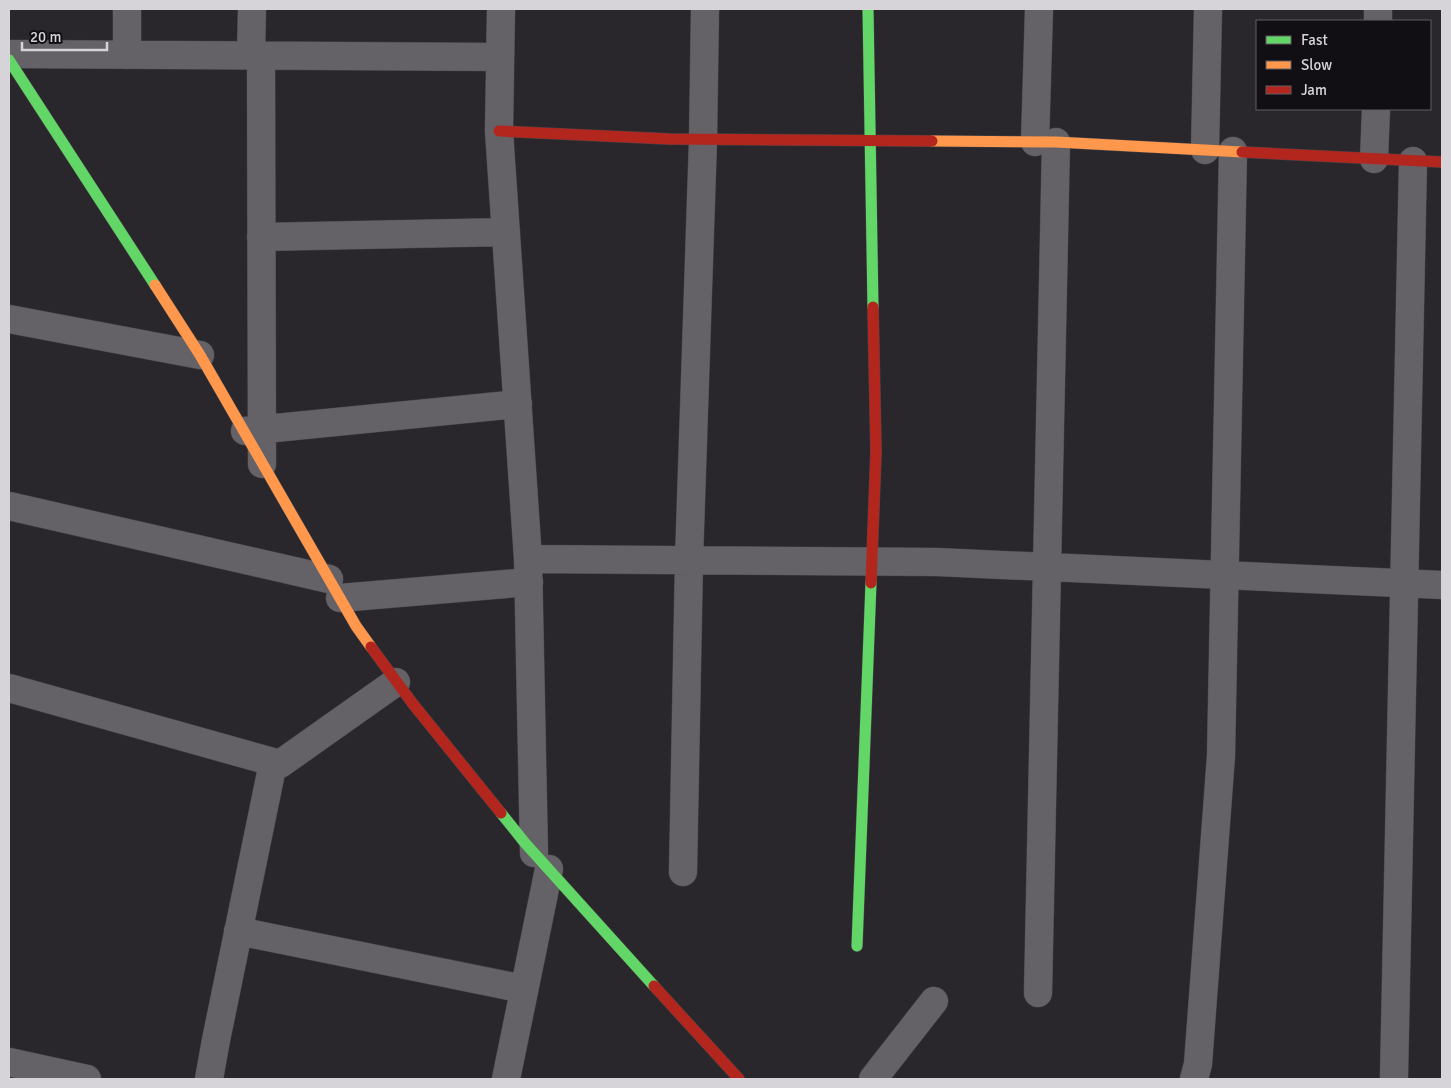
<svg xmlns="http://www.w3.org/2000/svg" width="1451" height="1088" font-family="Signika,sans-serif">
<rect width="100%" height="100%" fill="#29272b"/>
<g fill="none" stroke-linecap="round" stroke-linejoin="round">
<defs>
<path id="street" d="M127,9V55
M501,9L499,131L528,559L534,853
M1378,21V9
M9,54L500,57
M251,55L252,9
M261,55L262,464
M1035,142L1039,9
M1205,150L1208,9
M1374,159L1376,109
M261,237L506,232
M9,319L200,355
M245,431L518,404
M9,506L329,579
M528,559L937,562L1442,585
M340,598L529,582
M9,688L280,764L396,682
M683,872L689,560L703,140L705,9
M238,931L524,989
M1038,993L1056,142
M9,1062L87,1079
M1394,1077L1413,161
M209,1079L216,1040L273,763
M506,1079L549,869
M873,1079L934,1001
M1194,1079L1198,1064L1221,756L1233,151"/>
<path id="fast" d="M868,9L873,307
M9,60L155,285
M501,813L525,843L654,986
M857,946L871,583"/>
<path id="slow" d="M932,141L1056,142L1242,152
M155,285L200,355L356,626L371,647"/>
<path id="jam" d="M499,131L670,139L932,141
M1242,152L1442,162
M871,583L876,452L873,307
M371,647L413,704L501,813
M654,986L739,1079"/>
</defs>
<use href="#street" stroke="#454447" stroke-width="29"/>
<use href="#fast" stroke="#454447" stroke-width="12"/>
<use href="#slow" stroke="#454447" stroke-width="12"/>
<use href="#jam" stroke="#454447" stroke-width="12"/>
<use href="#street" stroke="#646266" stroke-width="28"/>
<use href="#fast" stroke="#63d668" stroke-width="11"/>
<use href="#slow" stroke="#ff974d" stroke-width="11"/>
<use href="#jam" stroke="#b3261e" stroke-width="11"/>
</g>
<rect width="1451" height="1088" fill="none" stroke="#d7d4d9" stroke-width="20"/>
<rect x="1256" y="20" width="175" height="90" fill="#110f13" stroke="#605e62"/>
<rect x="1266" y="36" width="25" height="8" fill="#63d668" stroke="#605e62"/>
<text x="1301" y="45" font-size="15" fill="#d7d4d9">Fast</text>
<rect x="1266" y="61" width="25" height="8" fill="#ff974d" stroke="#605e62"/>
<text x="1301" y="70" font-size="15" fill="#d7d4d9">Slow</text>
<rect x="1266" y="86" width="25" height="8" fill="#b3261e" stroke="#605e62"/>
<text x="1301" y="95" font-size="15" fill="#d7d4d9">Jam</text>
<path d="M22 42v8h85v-8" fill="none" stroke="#d7d4d9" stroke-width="2.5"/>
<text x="30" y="42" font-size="15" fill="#d7d4d9" stroke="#110f13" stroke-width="4" paint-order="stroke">20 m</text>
</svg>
